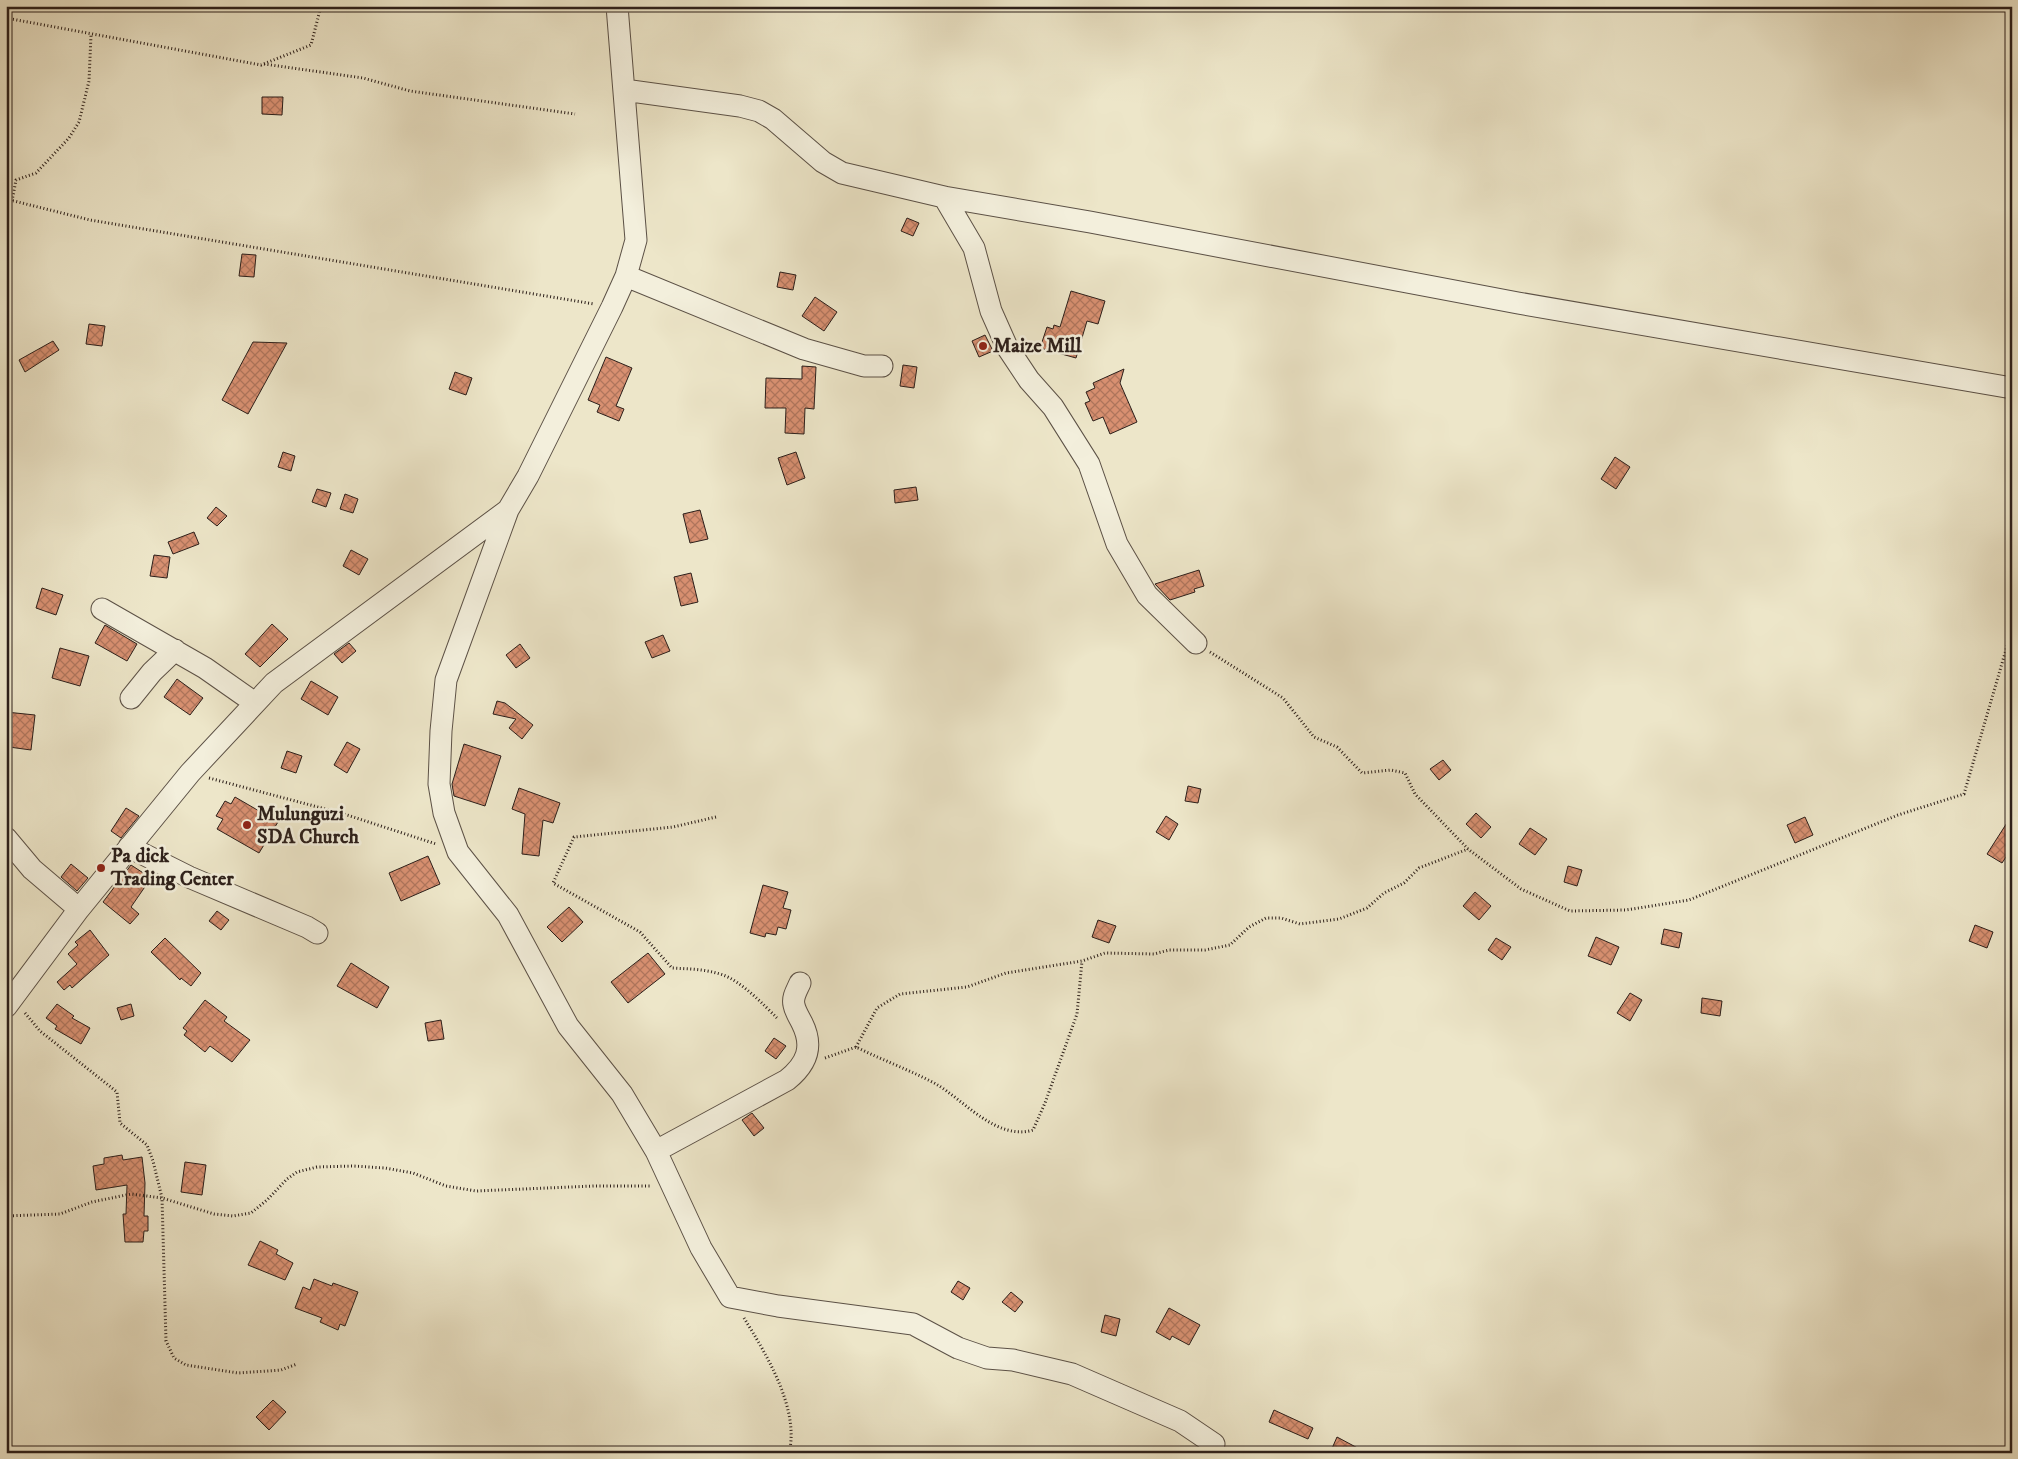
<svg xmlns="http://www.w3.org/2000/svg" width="2018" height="1459" font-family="'IM FELL DW Pica',serif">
<defs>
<pattern id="building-cross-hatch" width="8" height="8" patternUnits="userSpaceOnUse" patternTransform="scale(1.25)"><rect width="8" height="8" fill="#d89071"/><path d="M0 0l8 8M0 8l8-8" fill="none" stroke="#af755c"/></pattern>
</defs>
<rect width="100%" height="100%" fill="#ede6c9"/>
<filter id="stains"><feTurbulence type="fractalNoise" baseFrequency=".004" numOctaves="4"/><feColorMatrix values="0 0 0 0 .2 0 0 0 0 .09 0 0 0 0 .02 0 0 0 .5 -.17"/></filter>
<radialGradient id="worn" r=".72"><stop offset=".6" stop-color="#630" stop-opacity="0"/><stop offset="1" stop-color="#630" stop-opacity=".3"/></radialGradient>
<path fill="url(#building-cross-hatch)" stroke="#2c1f1a" d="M262,97H283L282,115L262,114Z
M907,218L919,223L913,236L901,231Z
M242,254L256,255L254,277L239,276Z
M780,272L796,275L793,290L777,287Z
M1071,291L1105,301L1098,324L1087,321L1076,358L1040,348L1047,327L1053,329L1054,325L1060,327Z
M815,297L837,312L824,331L802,316Z
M89,324L105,326L102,346L86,344Z
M985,335L993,351L979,357L972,341Z
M53,341L59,350L25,372L19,360Z
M253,342L287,343L248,414L222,400Z
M606,357L632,368L616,406L624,409L619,421L597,412L600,405L588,400Z
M903,365L917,367L914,388L900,386Z
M802,366L816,367L814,409L805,408L804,434L785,433L786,408H765L766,378L802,379Z
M1124,369L1120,383L1137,422L1110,434L1103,417L1093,421L1085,403L1090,401L1086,392L1095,388L1093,383Z
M455,372L472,378L466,395L449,389Z
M283,452L295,456L291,471L278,467Z
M796,452L805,478L787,485L778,458Z
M1615,457L1630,467L1616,489L1601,479Z
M916,487L918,500L895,503L894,490Z
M317,489L331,493L326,507L312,502Z
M345,494L358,499L353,513L340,509Z
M216,507L227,516L217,526L207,518Z
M700,510L708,539L690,543L683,514Z
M194,532L199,544L173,554L168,542Z
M351,550L368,559L359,575L343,566Z
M154,555L170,557L167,578L150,576Z
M1199,570L1204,586L1194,589L1195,592L1170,600L1155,584Z
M691,573L698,602L681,606L674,577Z
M42,588L63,595L56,615L36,608Z
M272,624L288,639L260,667L245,654Z
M105,625L137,644L127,661L95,643Z
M663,635L670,651L652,658L645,642Z
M349,643L356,651L342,663L334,654Z
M520,644L530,658L516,668L506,655Z
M60,648L89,656L80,686L52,678Z
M177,679L203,698L190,715L164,697Z
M311,681L338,697L328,715L301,699Z
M497,701L505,703L533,725L522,739L509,728L516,719L493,714Z
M6,712L35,715L31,750L9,747L10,736L6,735Z
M347,742L360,749L347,773L334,765Z
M464,744L501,756L485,806L454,796L452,784Z
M287,751L302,756L296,773L281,768Z
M1443,760L1451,770L1439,780L1430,769Z
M1188,786L1201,789L1198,803L1185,801Z
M519,788L560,803L553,823L543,820L539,856L522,854L525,814L512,809Z
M235,797L278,822L259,853L217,829L223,819L216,816L225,801L231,804Z
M126,808L139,816L121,838L111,831Z
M1476,813L1491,827L1481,838L1466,824Z
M2012,815V848L2002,863L1987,854Z
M1166,816L1178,824L1169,840L1156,832Z
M1805,817L1813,835L1795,843L1787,825Z
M1530,828L1547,839L1535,855L1519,844Z
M428,856L440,884L401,901L389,873Z
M71,864L88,878L77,891L61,877Z
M131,865L151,878L131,907L139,914L130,924L103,902Z
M1568,866L1582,870L1577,886L1564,882Z
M763,885L788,892L783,908L791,910L786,929L778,927L776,935L766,933L765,937L750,933Z
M1475,892L1491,906L1479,920L1463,906Z
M569,907L583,922L562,942L547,927Z
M217,911L229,920L221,930L209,921Z
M1098,920L1116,926L1109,943L1092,937Z
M1975,925L1993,932L1987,948L1969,941Z
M1664,929L1682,933L1679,948L1661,944Z
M90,930L109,955L72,988L70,985L64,990L57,982L77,964L68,954L78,945L75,942Z
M1596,937L1619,947L1611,965L1588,956Z
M165,938L201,973L191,986L181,978L180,980L151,952Z
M1496,938L1511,947L1502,960L1488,950Z
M648,953L665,974L628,1003L611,982Z
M351,963L389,987L377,1008L337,986Z
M1630,993L1642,1000L1630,1021L1617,1013Z
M1702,998L1722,1001L1720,1016L1701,1013Z
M205,1000L227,1017L224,1021L250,1040L232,1062L210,1046L205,1052L184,1035L187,1031L183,1028Z
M57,1004L74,1016L72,1018L90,1028L81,1044L55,1029L57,1026L46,1018Z
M131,1004L134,1016L121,1020L117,1008Z
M441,1020L444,1039L428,1041L425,1023Z
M774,1038L786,1046L776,1059L765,1051Z
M752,1113L764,1128L754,1136L742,1120Z
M122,1155L123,1160L142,1157L145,1183L144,1216H148V1231H144L143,1242H125L123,1214H126L127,1185L96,1190L93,1166L104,1164V1158Z
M185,1162L206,1165L202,1195L181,1192Z
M260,1241L278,1250L276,1254L293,1263L285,1280L248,1265Z
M314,1279L332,1286L333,1283L358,1292L345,1326L340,1324L338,1330L320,1322L322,1318L295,1308L303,1287L310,1290Z
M958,1281L970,1288L963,1300L951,1292Z
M1011,1292L1023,1302L1015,1312L1002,1302Z
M1169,1308L1200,1325L1189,1345L1172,1336L1170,1340L1156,1332Z
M1105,1315L1120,1319L1116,1336L1101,1332Z
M273,1400L286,1412L269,1430L256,1417Z
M1274,1410L1313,1428L1308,1439L1269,1422Z
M1337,1437L1367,1453H1330Z"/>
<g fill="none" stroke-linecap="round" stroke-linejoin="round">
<defs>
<path id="minor" d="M617,6L636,240L626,276L612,307L528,476L508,510L446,680L441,731L439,784L444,813L458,852L508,915L568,1026L622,1094L656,1151L701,1248L730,1297L778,1306L913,1324L958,1348L987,1358L1013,1360L1072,1374L1180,1421L1214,1444
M624,90L740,106L759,111L773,119L823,162L842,173L944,197L1090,222L1518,303L2012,388
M944,197L974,248L991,311L1007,347L1029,380L1053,407L1089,464L1117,544L1147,595L1196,643
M626,276L804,349L864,366H882
M102,609L205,668L255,703
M131,698L152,672L175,650
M6,838L32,869L79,909
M129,847L189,877L307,927L317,933
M6,1007L79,909L190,773L274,683L508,510
M656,1151L787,1080C807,1064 814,1047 802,1023C799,1017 795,1011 794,1005C792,997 797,990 800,983"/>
</defs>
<use href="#minor" stroke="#5c5146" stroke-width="23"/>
<path stroke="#2c1f1a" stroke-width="3" stroke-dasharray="1 2.5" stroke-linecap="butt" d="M6,18L261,65L311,45L321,6
M264,64L363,78L410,91L575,114
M6,199L90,220L594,304
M12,201L16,180L36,173L69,138L79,122L89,81L91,35
M1210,652L1283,698L1314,737L1337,747L1362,773L1391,770L1405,773L1415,794L1468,849L1521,889L1570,911L1626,910L1689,900L1898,815L1964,794L2012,629
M209,778L344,814L436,844
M716,817L673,827L574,837L553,883L640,932L672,968C689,969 706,969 723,975C741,981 764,1005 778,1019
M25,1013L40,1031L117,1092L120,1123L147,1145L153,1161L162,1198L166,1341L174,1358L186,1365L238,1373L281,1370L297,1364
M856,1047L877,1008L900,994L967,987L1006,973L1082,961L1105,953L1154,954L1169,950H1205L1230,945L1249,927L1266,918H1281L1300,924L1339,919L1367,908L1384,893L1404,883L1419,868L1468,849
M825,1058L856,1047C882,1060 910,1070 936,1084C965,1101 997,1141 1033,1130L1045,1103L1077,1014L1082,961
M6,1216L60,1214L92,1202L131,1194L162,1198L214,1214L233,1216L251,1213L267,1200L287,1179L297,1172L317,1167L353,1166L385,1168L413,1173L446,1186L476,1191L594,1186H652
M744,1318C766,1354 800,1409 789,1453"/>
<use href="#minor" stroke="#f3efdc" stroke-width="21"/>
</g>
<g fill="#8f2418" stroke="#f3efdc" stroke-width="2">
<circle cx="983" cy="346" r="5"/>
<circle cx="247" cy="825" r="5"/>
<circle cx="101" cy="868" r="5"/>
</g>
<g text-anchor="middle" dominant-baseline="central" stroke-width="5" stroke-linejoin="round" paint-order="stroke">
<g font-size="20" font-weight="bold" fill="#2c1f1a" stroke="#f3efdc" text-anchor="start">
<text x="993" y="346">Maize Mill</text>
<text x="257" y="814">Mulunguzi<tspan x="257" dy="23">SDA Church</tspan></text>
<text x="111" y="856">Pa dick<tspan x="111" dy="23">Trading Center</tspan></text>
</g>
</g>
<rect width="2018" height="1459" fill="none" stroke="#ede6c9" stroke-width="25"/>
<rect x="8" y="8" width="2003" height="1444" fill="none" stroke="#2c1f1a" stroke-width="2.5"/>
<rect x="12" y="12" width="1993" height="1434" fill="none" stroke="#2c1f1a"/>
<rect width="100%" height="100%" filter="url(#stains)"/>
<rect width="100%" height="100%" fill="url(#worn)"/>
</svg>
